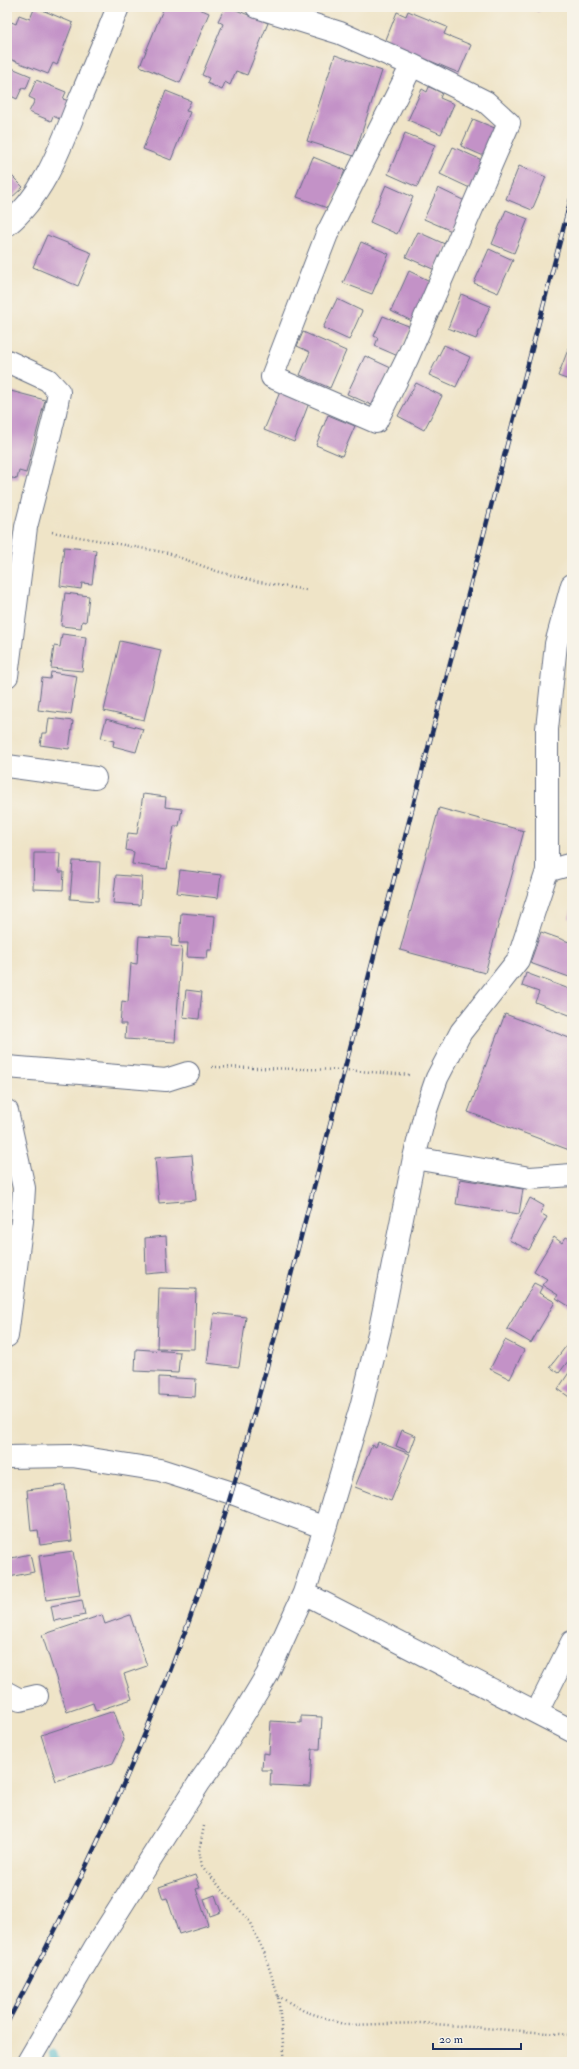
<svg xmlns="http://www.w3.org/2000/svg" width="579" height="2069" font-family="'IM FELL Double Pica',serif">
<rect width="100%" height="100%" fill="#f7f3e8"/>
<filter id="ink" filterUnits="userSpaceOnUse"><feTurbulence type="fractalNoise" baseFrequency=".025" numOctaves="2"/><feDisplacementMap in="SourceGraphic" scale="8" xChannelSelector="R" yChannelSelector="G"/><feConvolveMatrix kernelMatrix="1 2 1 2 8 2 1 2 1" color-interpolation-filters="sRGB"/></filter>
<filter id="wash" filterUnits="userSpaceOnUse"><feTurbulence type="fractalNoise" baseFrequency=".012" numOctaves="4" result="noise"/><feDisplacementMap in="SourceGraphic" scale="16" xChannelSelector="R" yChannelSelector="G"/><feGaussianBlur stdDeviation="0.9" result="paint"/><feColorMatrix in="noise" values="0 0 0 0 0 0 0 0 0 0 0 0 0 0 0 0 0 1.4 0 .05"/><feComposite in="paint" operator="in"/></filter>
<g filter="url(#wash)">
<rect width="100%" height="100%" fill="#efe4c7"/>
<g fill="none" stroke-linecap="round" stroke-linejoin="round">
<path stroke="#4ab5c8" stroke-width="9" d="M53,2054L55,2062"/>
</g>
<g id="blocks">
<path fill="#c392c7" d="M35,7L73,23L57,65L53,63L48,74L7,58V26L9,21L16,24L19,15L30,19Z
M164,7H195L209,13L180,83L140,66Z
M225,7H229L268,23L247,75L236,71L230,85L225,82L222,90L207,83L209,78L202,75L223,24L218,21Z
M526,7H541L539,12Z
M408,11L447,27L444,34L471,45L459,73L385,42L397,12L406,16Z
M335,55L382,71L354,156L307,141Z
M7,66L31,76L26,89L22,88L17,99L7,94Z
M36,80L66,92L63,99L72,102L64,121L53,116L51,121L29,112L35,100L29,97Z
M429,87L442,93L440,98L454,104L441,134L408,120L422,89L427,92Z
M166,91L191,101L186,111L190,112L171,160L143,149Z
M473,119L497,129L486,157L461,146Z
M405,133L435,145L417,187L388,174Z
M453,147L484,161L472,189L440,174Z
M313,157L345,170L330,209L297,197Z
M519,166L546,177L532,210L506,199Z
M10,174L23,187L7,202V177Z
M386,185L413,197L397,234L370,222Z
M438,188L467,202L454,232L424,219Z
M506,210L528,219L514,253L492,244Z
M418,232L447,245L435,270L406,257Z
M47,235L92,253L78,286L33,267Z
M361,242L389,254L372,294L343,283Z
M489,249L513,260L498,293L474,283Z
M409,271L432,282L414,322L391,311Z
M461,294L490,306L476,339L448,328Z
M337,299L362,311L349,340L323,328Z
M383,316L411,327L398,356L375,346L378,338L374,336Z
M303,332L346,351L330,388L300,375L310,352L297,346Z
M572,339V381L558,376Z
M444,345L470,357L456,387L429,375Z
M365,356L391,368L374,406L347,394Z
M416,383L442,396L424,430L398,416Z
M7,390L45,400L26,473L19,471L17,479L7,477Z
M280,392L309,403L294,442L264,430Z
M328,415L355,426L342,456L316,445Z
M64,547L96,550L92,584L82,583L81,589L60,586Z
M65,593L89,596L86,622L82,621L81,628L61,626Z
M62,634L86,637L82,671L51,668L54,646L60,647Z
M120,641L161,650L144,720L104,711Z
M51,672L77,676L71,714L38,710L42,678L50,679Z
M49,718L73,721L69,749L40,745L42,733H47Z
M106,719L143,729L136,752L113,746L114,741L101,738Z
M143,794L166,797L165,807L182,809L179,826H174L167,869L132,864L134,852L126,850L128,833L137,834Z
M439,808L524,831L485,973L400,950Z
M34,853H60L59,872H64L63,890L33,889Z
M73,861L100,862L98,901L70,899Z
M180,870L221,875L218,898L177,893Z
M116,875L142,877L140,905L113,903Z
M572,908V919L569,918Z
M181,913L215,916L212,950H208L207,958L187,957L188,943H179Z
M541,932L572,943V978L530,963Z
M139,936L172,938L171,946L182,947L175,1042L125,1039L126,1024H120L122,1001L128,1002L131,963L137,964Z
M526,973L572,990V1016L535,1002L539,992L522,986Z
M186,990L202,992L199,1019L183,1017Z
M505,1014L572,1039V1151L468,1112Z
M192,1155L196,1200L159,1203L155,1158Z
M460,1179L523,1189L519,1214L456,1204Z
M530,1198L544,1206L540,1213L547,1217L529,1250L509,1240Z
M166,1236L168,1272L146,1274L145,1238Z
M554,1237L562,1243L566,1237L572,1240V1308L556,1298L558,1295L542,1285L547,1279L534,1271Z
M534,1283L542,1287L539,1293L555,1302L531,1343L507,1329Z
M159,1288L196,1289L194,1349L157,1348Z
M214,1313L246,1317L239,1367L207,1363Z
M505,1340L524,1350L510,1379L490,1369Z
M570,1341L572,1343V1356L559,1373L550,1367Z
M136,1349L180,1352L178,1373L135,1371Z
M572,1368V1399L558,1389Z
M159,1377L196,1379L195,1397L159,1395Z
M402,1430L416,1436L410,1452L396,1446Z
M378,1442L410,1454L391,1501L355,1487L372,1445L376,1447Z
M65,1485L72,1541L40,1545L38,1530L31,1531L27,1490Z
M73,1551L80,1595L46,1600L39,1556Z
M30,1554L34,1572L9,1577L7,1559Z
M82,1600L85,1615L54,1621L51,1606Z
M102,1615L105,1624L130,1615L147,1666L124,1674L132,1699L96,1711L93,1703L67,1712L42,1635Z
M114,1711L124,1740L113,1763L56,1781L41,1735Z
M301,1716L322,1717L320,1749H312L310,1787L270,1785L271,1770H262L263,1753L269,1754L271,1721L301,1723Z
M195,1875L200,1888L196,1889L208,1925L179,1934L167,1898L163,1899L159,1887Z
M215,1895L221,1912L210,1916L204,1899Z"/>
</g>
</g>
<g filter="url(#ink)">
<use href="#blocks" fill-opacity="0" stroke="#656e83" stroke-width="1"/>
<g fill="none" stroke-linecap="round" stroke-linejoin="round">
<defs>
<path id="minor" d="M257,7L340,33L412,65L486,102L509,123L407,359L376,422L272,377L327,234L412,65
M7,225C44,195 60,148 77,106C91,73 105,40 118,7
M7,361L48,380L59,392L54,418L26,527L7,676
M7,766L95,778
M547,871L572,864
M7,1067L166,1080L188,1073
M7,1111L24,1188L22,1221L7,1336
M414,1158L530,1178L572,1175
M7,1457L72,1456L160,1470L232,1493L325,1528
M304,1593L572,1731
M7,1693L20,1700L37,1696
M537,1712L572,1642
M28,2062L94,1949L199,1783L219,1755L267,1675L304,1593L325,1528L361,1407L380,1329L414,1158L426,1110L437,1078L461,1032L518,960L547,871V729L556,644L572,585"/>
</defs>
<use href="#minor" stroke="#656e83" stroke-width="24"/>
<path stroke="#656e83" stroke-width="2.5" stroke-dasharray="1 3" stroke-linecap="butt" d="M52,532L168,553L216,571L254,581L306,590
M212,1067L345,1070L410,1075
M204,1826L199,1851L202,1866L249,1921L264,1952L278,1996L285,2062
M278,1996L304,2011L346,2025L422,2023L572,2035"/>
<use href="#minor" stroke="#fff" stroke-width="22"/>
<defs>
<path id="rail" d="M7,2023C84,1879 152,1730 205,1576C231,1501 251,1424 272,1348L572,195"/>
</defs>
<use href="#rail" stroke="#1b2f5e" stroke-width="4.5"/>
<use href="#rail" stroke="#f7f3e8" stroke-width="3" stroke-dasharray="9" stroke-linecap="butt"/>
</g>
</g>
<rect width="579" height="2069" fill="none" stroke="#f7f3e8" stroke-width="24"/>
<path d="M433 2043v6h88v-6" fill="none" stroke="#1b2f5e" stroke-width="2"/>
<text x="439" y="2043" font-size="12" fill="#1b2f5e" stroke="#f7f3e8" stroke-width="3" paint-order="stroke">20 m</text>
</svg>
